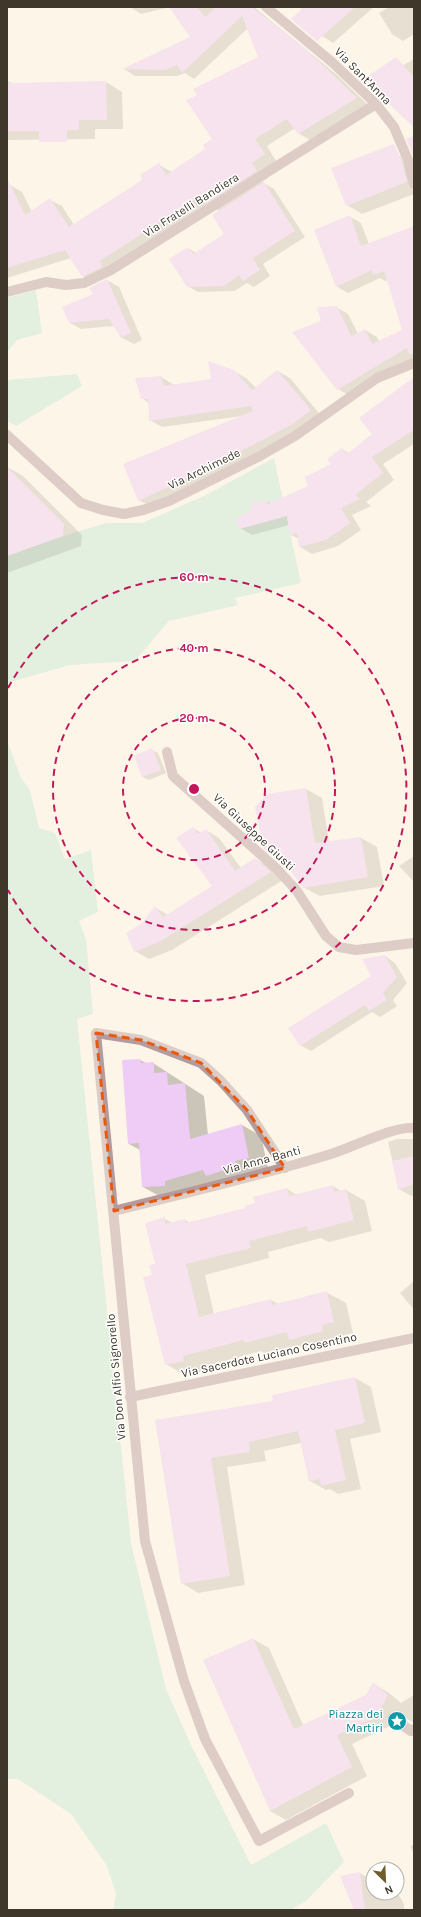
<svg xmlns="http://www.w3.org/2000/svg" width="421" height="1917" font-family="Karla,sans-serif">
<rect width="100%" height="100%" fill="#fdf5e8"/>
<path fill="#c4e9d7" d="M36,290L42,333L17,340L7,352V298Z
M77,374L82,386L16,426L7,421V380Z
M274,458L301,583L235,598L238,605L169,621L135,661L70,665L7,683V556L63,536L106,523H142L204,496Z
M7,740L21,778L30,790L39,828L55,833L65,859L91,850L98,912L79,921L86,939L93,1014L77,1019L131,1543L166,1689L191,1745L251,1865L326,1823L344,1862L305,1902L290,1910H113L116,1894L107,1866L71,1814L18,1779H7Z"/>
<path fill="#0003" d="M130,7H170L141,14Z
M171,7H254L336,74L368,105L310,140L298,133L295,128L267,146L276,161L263,170L268,178L262,182L274,189L305,237L263,264L270,276L254,287L247,283L235,291L198,292L187,286L188,248L196,253L225,234L219,211L209,205L95,283L83,276L71,258L7,278V186L10,185L22,192L32,212L50,200L62,206L74,225L144,180L159,165L172,172L207,149L214,139L198,95L259,58L248,28L194,79L185,73L177,76H135L124,69L192,37Z
M300,7H374L333,43L322,36Z
M389,7H414V34L403,41L392,34L379,13Z
M414,59V127L370,84Z
M7,81L15,84L106,82L122,92L123,129H95V139L7,140Z
M386,148L401,157L414,188V194L362,214L347,205Z
M349,216L361,223L369,244L414,227V358L350,396L338,389L322,321L336,307L348,314L358,334L365,330L377,337L379,341L403,331L388,280L385,281L380,278L348,293L336,286Z
M107,280L119,287L142,340L134,344L122,338L114,326L81,329L70,323Z
M234,371L247,379L256,388L277,371L290,378L323,418L152,507L139,500L242,416L162,427L150,420L149,403L142,398L137,379L161,377L174,385L212,380Z
M414,378V444L383,464L394,480L366,502L371,506L352,515L361,530L338,546L312,554L300,547L299,539L291,535L289,525L252,535L240,528L253,512L267,501L272,504L310,487L332,464L342,449L350,454L374,435Z
M7,467L23,476L82,535L81,546L7,573Z
M152,750L158,753L166,773L149,780L143,777L135,756Z
M306,789L322,798L329,842L361,838L377,847L384,886L320,896L303,887L289,868L283,864Z
M193,828L202,833L206,830L219,838L241,868L255,859L269,867L283,880L172,950L149,959L135,951L143,924L156,908L168,915L213,886Z
M414,856V882L399,866Z
M385,956L395,963L407,983L393,1000L397,1006L380,1017L372,1012L311,1051L300,1045L373,976Z
M140,1060L146,1063H153L204,1096L208,1135L242,1125L261,1136L268,1168L163,1198L143,1187L140,1150L129,1144Z
M397,1139H414V1195L411,1196L399,1189L388,1142Z
M333,1186L341,1191L346,1190L365,1201L372,1231L329,1242L321,1238L268,1252L269,1258L205,1275L214,1314L271,1300L278,1304L326,1292L346,1303L353,1333L341,1336L342,1342L309,1351L298,1345L264,1353L261,1351L202,1367L203,1371L186,1376L166,1364L153,1276L156,1264L146,1224L165,1219L173,1223L185,1220L190,1223L246,1209L287,1189L297,1195Z
M414,1281V1310L400,1293Z
M355,1378L371,1387L381,1432L350,1439L361,1489L338,1494L330,1489L326,1490L310,1481L301,1443L264,1451L266,1461L227,1467L245,1585L198,1593L182,1583L156,1421L274,1402Z
M253,1639L269,1648L303,1725L367,1695L374,1684L389,1693L401,1703L414,1695V1723L398,1713L392,1725L352,1744L367,1776L286,1820L270,1811Z
M414,1845V1854L410,1846Z
M360,1873L370,1879L372,1894L397,1892L404,1904V1910H350L354,1908Z"/>
<path fill="#eeccf6" d="M169,7H197L205,17L216,7H252L307,50L357,98L298,134L287,119L255,139L265,154L252,163L257,171L205,204L200,196L100,261L102,267L82,277L65,250L7,268V178L25,215L50,198L69,227L142,180L140,175L148,170L159,163L166,175L205,149L203,145L212,139L186,100L197,95L193,89L258,57L242,16L182,73L177,65L165,70L122,69L190,37Z
M304,7H355L317,41L291,19Z
M396,57L414,77V128L364,79Z
M106,81L107,120H79V130H67V142H39V131H7V83Z
M414,136V158L406,139Z
M394,144L402,162L407,182L346,206L331,168Z
M264,182L295,231L253,258L260,270L243,281L239,275L224,286L187,287L169,259L188,247L193,254L224,234L212,215Z
M350,215L361,246L414,226V354H409L407,348L337,390L292,332L321,321L317,307L337,306L351,336L365,329L372,344L402,330L384,271L373,275L372,270L336,287L314,230Z
M107,279L131,333L121,338L109,319L69,323L62,307L93,294L89,288Z
M208,361L234,370L252,390L277,370L311,410L293,424L199,473L138,501L123,464L253,411L251,406L149,421L148,399H141L135,378L161,376L164,386L211,379Z
M414,377V430L372,457L383,473L355,495L360,499L341,508L350,523L326,540L299,547L297,533L290,536L287,516L239,529L236,518L252,511L250,504L267,500L268,504L308,486L305,477L331,464L327,459L342,448L347,454L372,434L359,418Z
M7,467L64,524L63,536L7,556Z
M152,748L161,770L142,777L134,756Z
M306,788L315,843L361,837L368,877L303,888L285,863L282,865L263,848L255,807L267,794Z
M193,827L198,834L206,829L235,871L255,858L271,872L159,942L134,952L126,933L142,923L155,906L163,917L212,886L176,838Z
M385,955L397,977L383,993L387,1000L369,1011L365,1005L300,1046L288,1028L371,976L362,959Z
M140,1059L141,1063L154,1062V1073L167,1072L168,1085L185,1083L190,1139L242,1124L249,1158L235,1161L237,1166L206,1176L203,1170L165,1181V1186L142,1187L139,1143L128,1144L122,1060Z
M414,1156V1184L398,1190L392,1161Z
M333,1185L334,1192L346,1189L354,1220L308,1232L307,1226L249,1241L251,1248L186,1264L199,1317L271,1299L272,1305L327,1291L334,1322L322,1325L323,1331L289,1340L287,1332L244,1343V1340L183,1356L184,1361L165,1365L143,1277L152,1275L149,1265L155,1264L145,1223L165,1217V1224L185,1219L186,1223L245,1208V1206L255,1203L253,1197L287,1188L289,1196Z
M355,1377L365,1423L335,1430L346,1480L321,1486L320,1479L309,1482L298,1431L249,1442L250,1452L211,1458L230,1576L181,1584L155,1420L273,1401L272,1395Z
M253,1638L294,1729L366,1695L373,1682L388,1695L376,1717L337,1735L352,1767L270,1811L203,1660Z
M360,1872L365,1910H354L340,1876Z"/>
<g fill="none" stroke-linecap="round" stroke-linejoin="round">
<path stroke="#b59b9e" stroke-width="10" d="M266,7L333,63L376,104L394,127L408,160L414,184
M7,292L46,282L66,285L84,283L111,270L376,104
M7,435L81,503L103,510L124,514L143,510L169,501L260,456L295,436L377,378L414,363
M167,752L173,776L277,869L297,891L326,936L339,947L356,950L414,943
M285,1168L247,1110L221,1081L201,1063L141,1040L96,1033L145,1541L184,1681L205,1739L259,1841L349,1793
M114,1211C186,1193 259,1176 331,1154C352,1148 393,1126 414,1128
M130,1397L414,1338
M392,1718L411,1731L414,1729"/>
</g>
<path d="M0 0H421V1917H0ZM96,1033L141,1040L201,1063L247,1110L285,1168L114,1211Z" fill="#fdf5e8" fill-opacity=".55" fill-rule="evenodd"/>
<path fill="none" stroke="#e8590c" stroke-width="3" stroke-dasharray="8 5" stroke-linejoin="round" d="M96,1033L141,1040L201,1063L247,1110L285,1168L114,1211Z"/>
<g fill="none" stroke="#c2185b" stroke-width="2" stroke-dasharray="7 5">
<circle cx="194" cy="789" r="71"/>
<circle cx="194" cy="789" r="141"/>
<path d="M8 688A212 212 0 1 1 8 890"/>
</g>
<defs>
<symbol id="sight-disc" viewBox="-11 -11 22 22"><circle r="9.5" fill="#0f9aa8" stroke="#fff"/><path d="M0-6L1.8-2.2L6-1.7L2.9 1.2L3.7 5.4L0 3.3L-3.7 5.4L-2.9 1.2L-6-1.7L-1.8-2.2Z" fill="#fff"/></symbol>
</defs>
<g fill-rule="evenodd">
<use href="#sight-disc" x="386" y="1710" width="22" height="22"/>
</g>
<g text-anchor="middle" dominant-baseline="central" stroke-width="3" stroke-linejoin="round" paint-order="stroke">
<g font-size="12" fill="#3e372a" stroke="#fff">
<text transform="translate(363 76) rotate(45)">Via Sant'Anna</text>
<text transform="translate(191 205) rotate(-32)">Via Fratelli Bandiera</text>
<text transform="translate(204 469) rotate(-26)">Via Archimede</text>
<text transform="translate(254 832) rotate(43)">Via Giuseppe Giusti</text>
<text transform="translate(262 1160) rotate(-15)">Via Anna Banti</text>
<text transform="translate(269 1355) rotate(-12)">Via Sacerdote Luciano Cosentino</text>
<text transform="translate(116 1377) rotate(-95)">Via Don Alfio Signorello</text>
</g>
<g font-size="12" fill="#0d838f" stroke="#fff" text-anchor="end">
<text x="383" y="1714">Piazza dei<tspan x="383" dy="14">Martiri</tspan></text>
</g>
</g>
<circle cx="194" cy="789" r="6" fill="#c2185b" stroke="#fff" stroke-width="2"/>
<g font-size="12" text-anchor="middle" font-weight="bold" fill="#c2185b" stroke="#fff" stroke-width="3" stroke-linejoin="round" paint-order="stroke">
<text x="194" y="581">60 m</text>
<text x="194" y="652">40 m</text>
<text x="194" y="722">20 m</text>
</g>
<rect width="421" height="1917" fill="none" stroke="#3e372a" stroke-width="16"/>
<g transform="translate(385 1881) rotate(156)"><circle r="19" fill="#ffffff" stroke="#b2afaa"/>
<path d="M0-3L7 15L0 10L-7 15Z" fill="#6f5e2c"/>
<text y="-6" font-size="11" font-weight="bold" text-anchor="middle" fill="#3e372a">N</text>
</g>
</svg>
